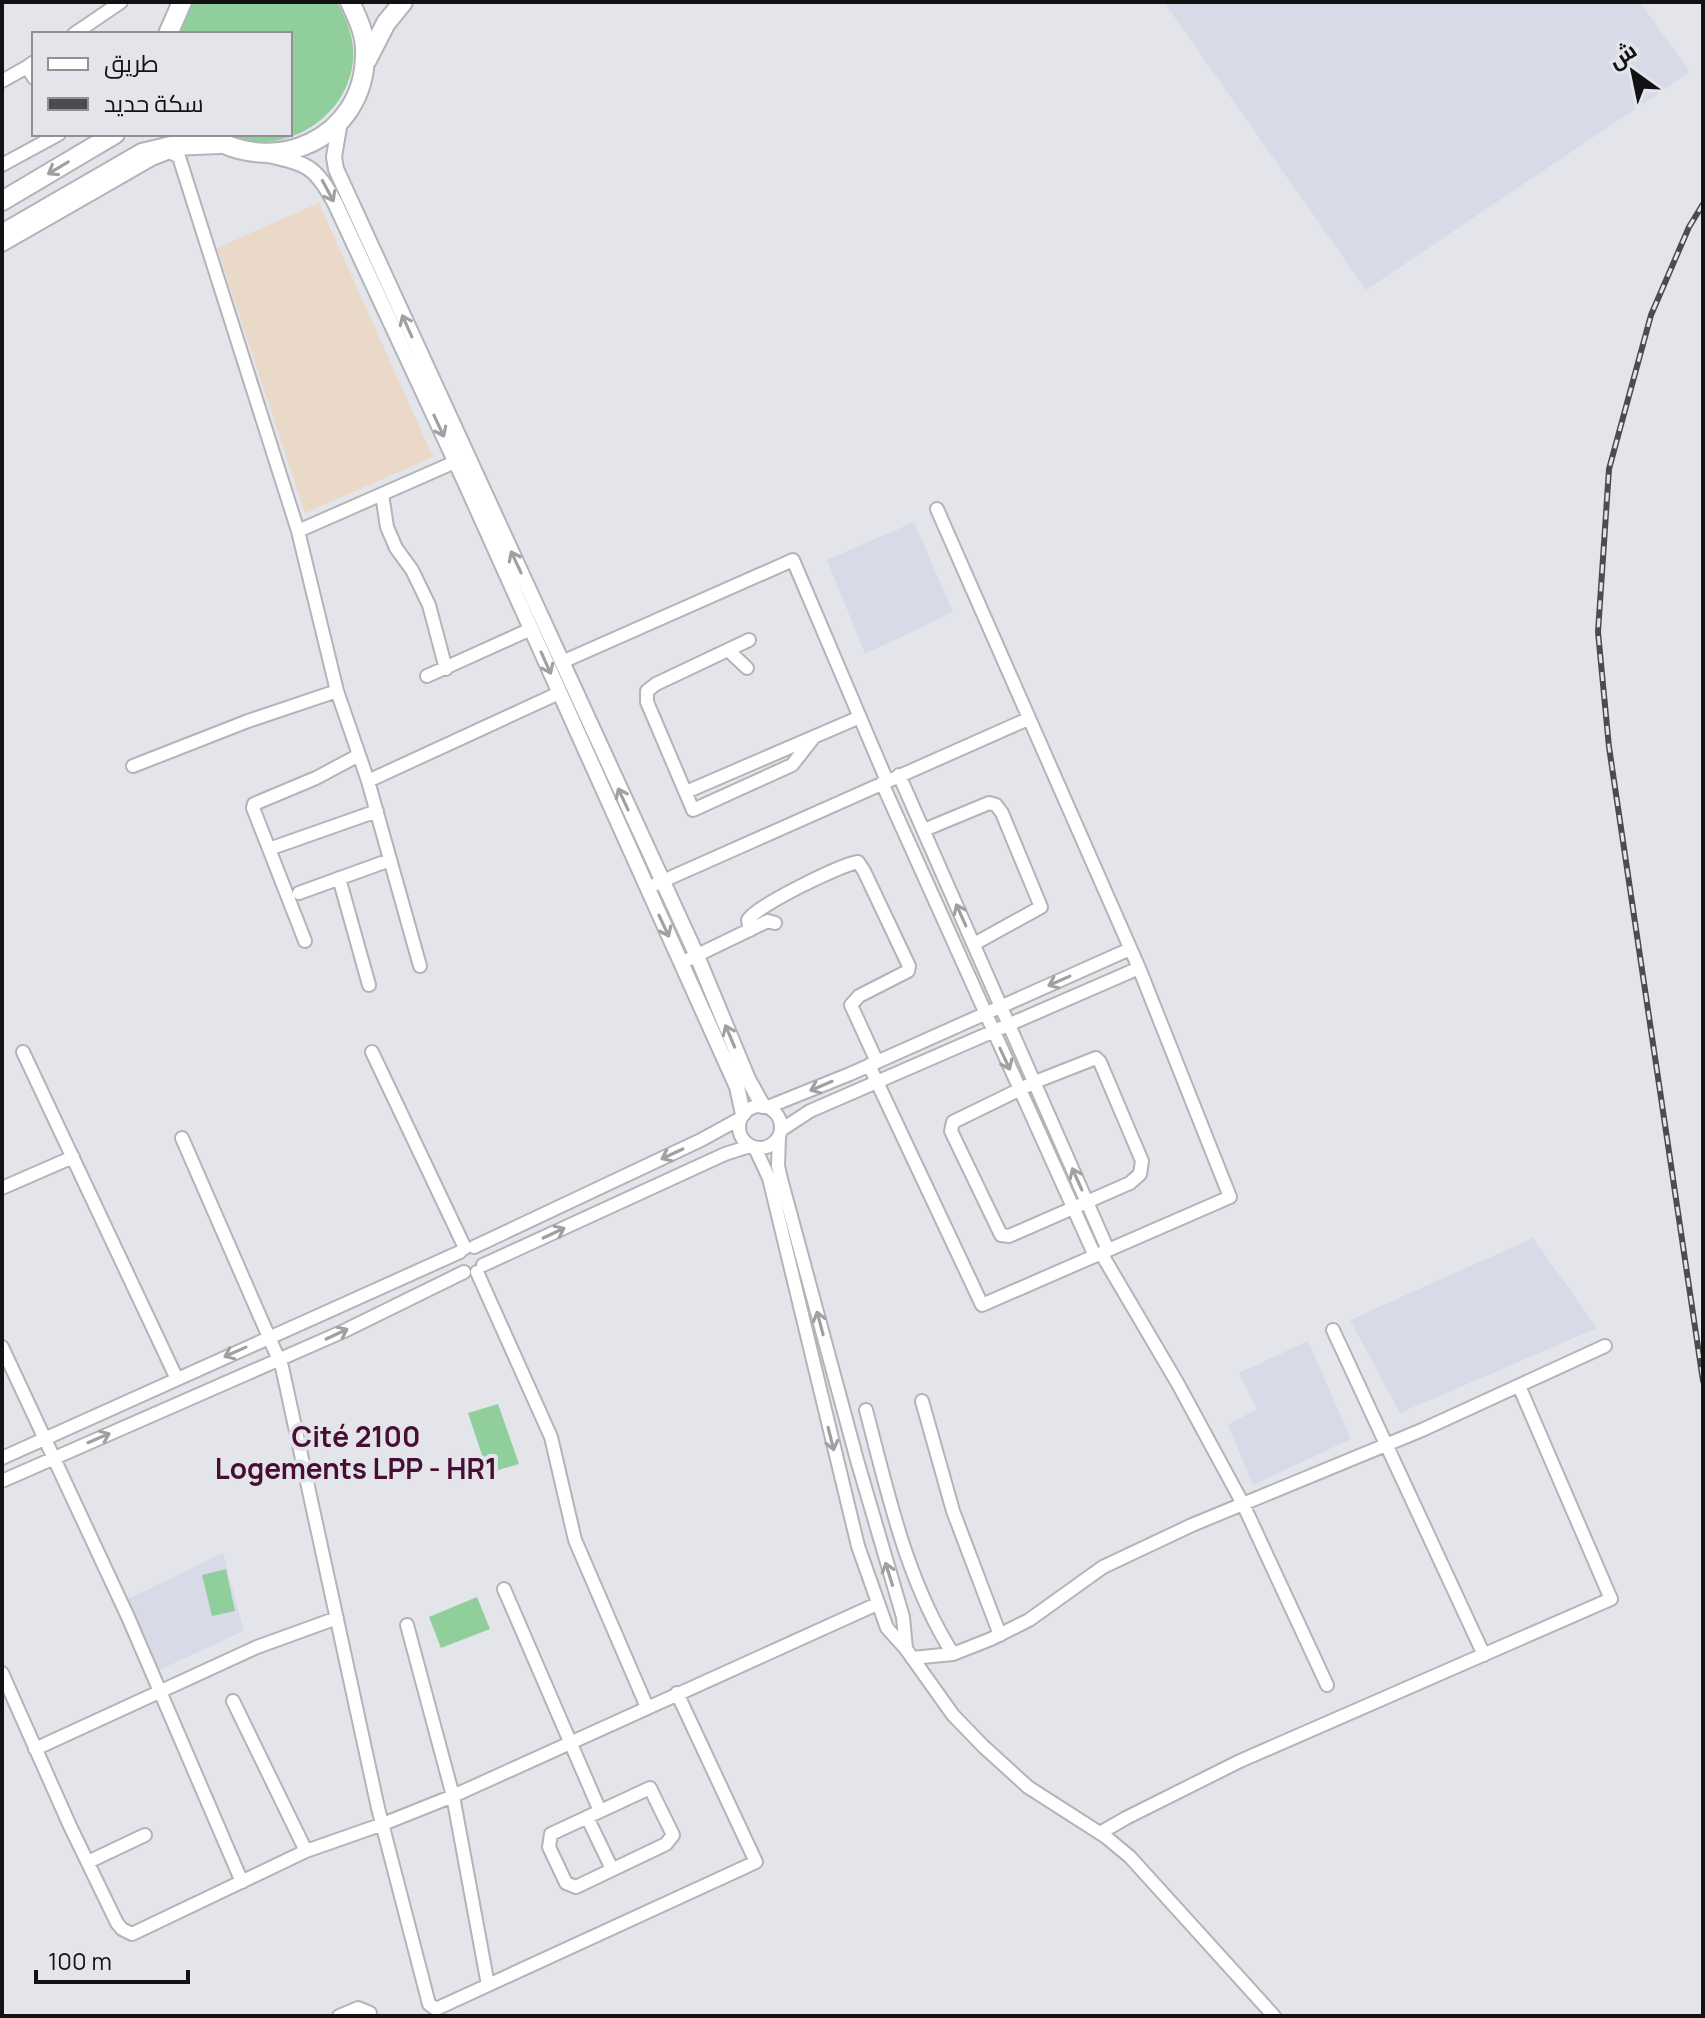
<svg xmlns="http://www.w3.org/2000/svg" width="1705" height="2018" font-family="Manrope,Cairo,sans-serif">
<rect width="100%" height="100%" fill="#e4e5ea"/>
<path fill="#d8dae7" d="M1164,2H1640L1690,72L1366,290Z
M914,522L953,612L865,654L827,560Z
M1533,1238L1597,1328L1400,1413L1350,1320Z
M1308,1341L1351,1439L1253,1485L1228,1425L1257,1409L1239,1373Z
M223,1553L244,1631L159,1670L128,1599Z"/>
<path fill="#ead8c8" d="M319,203L433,457L305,513L217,248Z"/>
<path fill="#90cf9c" d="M192,2H337C347,20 355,39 353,61C348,109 304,143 258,142C248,142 237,137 227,134H290V34H177L184,11Z
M498,1404L519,1464L488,1473L468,1413Z
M226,1569L235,1611L212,1616L202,1575Z
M477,1597L490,1629L441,1648L429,1617Z"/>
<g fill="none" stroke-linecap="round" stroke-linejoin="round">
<defs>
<path id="minor" d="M74,34L121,2
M34,62L27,67L34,78
M2,81L27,67
M2,165L59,134
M2,245L152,159L170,152L179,157L298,531L337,691L368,781L420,966
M382,494L387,527L396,548L412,570L429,605L446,669
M298,531L455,462
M749,640L656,684L647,691V702L693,810L792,765L814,737
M728,650L747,668
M562,662L793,560L887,781
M427,676L531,629
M133,766L248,721L337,691
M899,775L1108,1250
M368,781L559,693
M882,783L1095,1256
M686,792L860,717
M924,830L989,803L996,805L1002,813L1041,907L974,944
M269,849L377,811
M339,878L369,985
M656,884L1028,719
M299,893L390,860
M750,930L748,920C756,906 840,865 858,862L864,871L909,966L908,971L859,996L851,1005L877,1062
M305,941L253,808L254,804L316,778L359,755
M681,963L768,921L775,923
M23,1052L177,1379
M372,1052L465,1248
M1096,1058L1100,1062L1142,1161L1140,1174L1130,1183L1009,1236L1001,1235L951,1131L953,1122L1035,1082Z
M869,1065L982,1305L1230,1197L1139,968L937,509
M739 1127a21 21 0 1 1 42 0a21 21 0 1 1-42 0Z
M768,1107L850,1074L1130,949
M781,1130L810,1111L1139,968
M779,1137L778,1166L781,1179L857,1460L903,1617L906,1649
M182,1138L282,1367L378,1808L429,2004L436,2009L756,1862L677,1693
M755,1148L769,1178L858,1546L887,1628L906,1649L953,1715L983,1746L1028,1787L1106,1837L1130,1857L1274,2016
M2,1188L73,1157
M474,1247L701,1140L741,1118
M1101,1253L1178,1384L1243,1504L1327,1685
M483,1265L725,1154L750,1146
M477,1272L551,1437L575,1540L647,1707
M1333,1330L1484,1655
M2,1347L128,1617L242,1882
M922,1401L953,1511L1000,1635
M866,1410C888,1493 906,1580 953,1654
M2,1458L460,1252
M2,1481L344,1331L464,1272
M504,1589L600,1811
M407,1625L453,1796L488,1985
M912,1658L953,1654L991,1639L1029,1620L1103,1567L1192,1525L1422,1430L1605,1346
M2,1673L70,1826L117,1923L122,1929L132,1934L306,1851L383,1824L453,1796L877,1604
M233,1701L306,1851
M35,1749L257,1647L337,1618
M650,1788L673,1835L666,1844L576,1887L566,1883L549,1847L551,1834Z
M587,1817L612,1869
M1100,1833L1126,1818L1240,1761L1611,1599L1519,1386
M88,1862L145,1835
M339,2016L358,2008L370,2013"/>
<path id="tertiary" d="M340,121L334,157L336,169L697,956L748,1079L763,1106
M268,155C308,164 315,166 335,203L465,482L737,1087L743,1114"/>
<path id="primary" d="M168,34L182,2
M367,60L386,23L403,2
M206,134C273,179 365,139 365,54C366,35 358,19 350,2
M2,201L115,134
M2,234L142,153L171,146L220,144"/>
</defs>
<use href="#minor" stroke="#b3b4b9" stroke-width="16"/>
<use href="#tertiary" stroke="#b3b4b9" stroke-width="18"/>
<use href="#primary" stroke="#b3b4b9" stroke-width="22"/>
<use href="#minor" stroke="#fff" stroke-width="12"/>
<use href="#tertiary" stroke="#fff" stroke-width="14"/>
<use href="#primary" stroke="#fff" stroke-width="18"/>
<defs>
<path id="rail" d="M1703,204L1689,227L1651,315L1609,469L1598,632L1609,747L1703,1381"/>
</defs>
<use href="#rail" stroke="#4b4c4e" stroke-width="6"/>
<use href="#rail" stroke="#e4e5ea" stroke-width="3" stroke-dasharray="9" stroke-linecap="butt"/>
</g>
<defs><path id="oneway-shaft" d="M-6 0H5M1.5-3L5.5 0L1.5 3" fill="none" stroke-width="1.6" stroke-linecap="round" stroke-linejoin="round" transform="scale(2)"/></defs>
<g stroke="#a0a0a1">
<use href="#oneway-shaft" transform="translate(58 168) rotate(149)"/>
<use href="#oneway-shaft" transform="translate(328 191) rotate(62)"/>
<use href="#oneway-shaft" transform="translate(407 326) rotate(-114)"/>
<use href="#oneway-shaft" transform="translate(439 426) rotate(65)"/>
<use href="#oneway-shaft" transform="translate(516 562) rotate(-115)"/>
<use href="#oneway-shaft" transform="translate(546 663) rotate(66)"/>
<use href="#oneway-shaft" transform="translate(623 799) rotate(-115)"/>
<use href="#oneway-shaft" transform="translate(961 915) rotate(-114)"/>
<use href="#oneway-shaft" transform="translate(664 926) rotate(65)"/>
<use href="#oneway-shaft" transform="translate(1059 981) rotate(156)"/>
<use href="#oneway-shaft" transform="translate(730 1036) rotate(-113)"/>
<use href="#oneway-shaft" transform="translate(1005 1059) rotate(65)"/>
<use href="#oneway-shaft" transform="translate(821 1086) rotate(157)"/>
<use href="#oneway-shaft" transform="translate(672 1154) rotate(155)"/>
<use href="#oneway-shaft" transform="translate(1077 1179) rotate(-114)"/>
<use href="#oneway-shaft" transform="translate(554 1233) rotate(-25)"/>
<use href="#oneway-shaft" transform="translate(820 1323) rotate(-105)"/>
<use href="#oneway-shaft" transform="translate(337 1334) rotate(-25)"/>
<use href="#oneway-shaft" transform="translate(235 1352) rotate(156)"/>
<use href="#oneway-shaft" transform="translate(99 1438) rotate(-23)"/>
<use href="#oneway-shaft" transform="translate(831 1439) rotate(76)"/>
<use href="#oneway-shaft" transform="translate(889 1574) rotate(-107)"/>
</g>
<g text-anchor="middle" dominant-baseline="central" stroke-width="8" stroke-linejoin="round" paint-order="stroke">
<g font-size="28" font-weight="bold" fill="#480d34" stroke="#e4e5ea">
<text x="356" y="1436">Cité 2100<tspan x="356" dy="32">Logements LPP - HR1</tspan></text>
</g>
</g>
<rect width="1705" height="2018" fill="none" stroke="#121214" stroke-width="8"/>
<rect x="32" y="32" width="260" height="104" fill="#e4e5ea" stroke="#909194" stroke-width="2"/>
<rect x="48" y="58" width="40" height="12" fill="#ffffff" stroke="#909194" stroke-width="2"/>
<text x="104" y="72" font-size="24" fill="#121214">طريق</text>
<rect x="48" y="98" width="40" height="12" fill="#4b4c4e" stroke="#909194" stroke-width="2"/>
<text x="104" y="112" font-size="24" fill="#121214">سكة حديد</text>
<g transform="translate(1633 72) rotate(327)" stroke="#e4e5ea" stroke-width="6" paint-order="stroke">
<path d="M0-6L14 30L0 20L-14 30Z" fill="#121214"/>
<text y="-12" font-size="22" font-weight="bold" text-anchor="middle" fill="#121214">ش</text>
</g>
<path d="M36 1970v12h152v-12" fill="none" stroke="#121214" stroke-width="4"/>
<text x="48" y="1970" font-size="24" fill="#121214" stroke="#e4e5ea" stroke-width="6" paint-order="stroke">100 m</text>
</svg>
